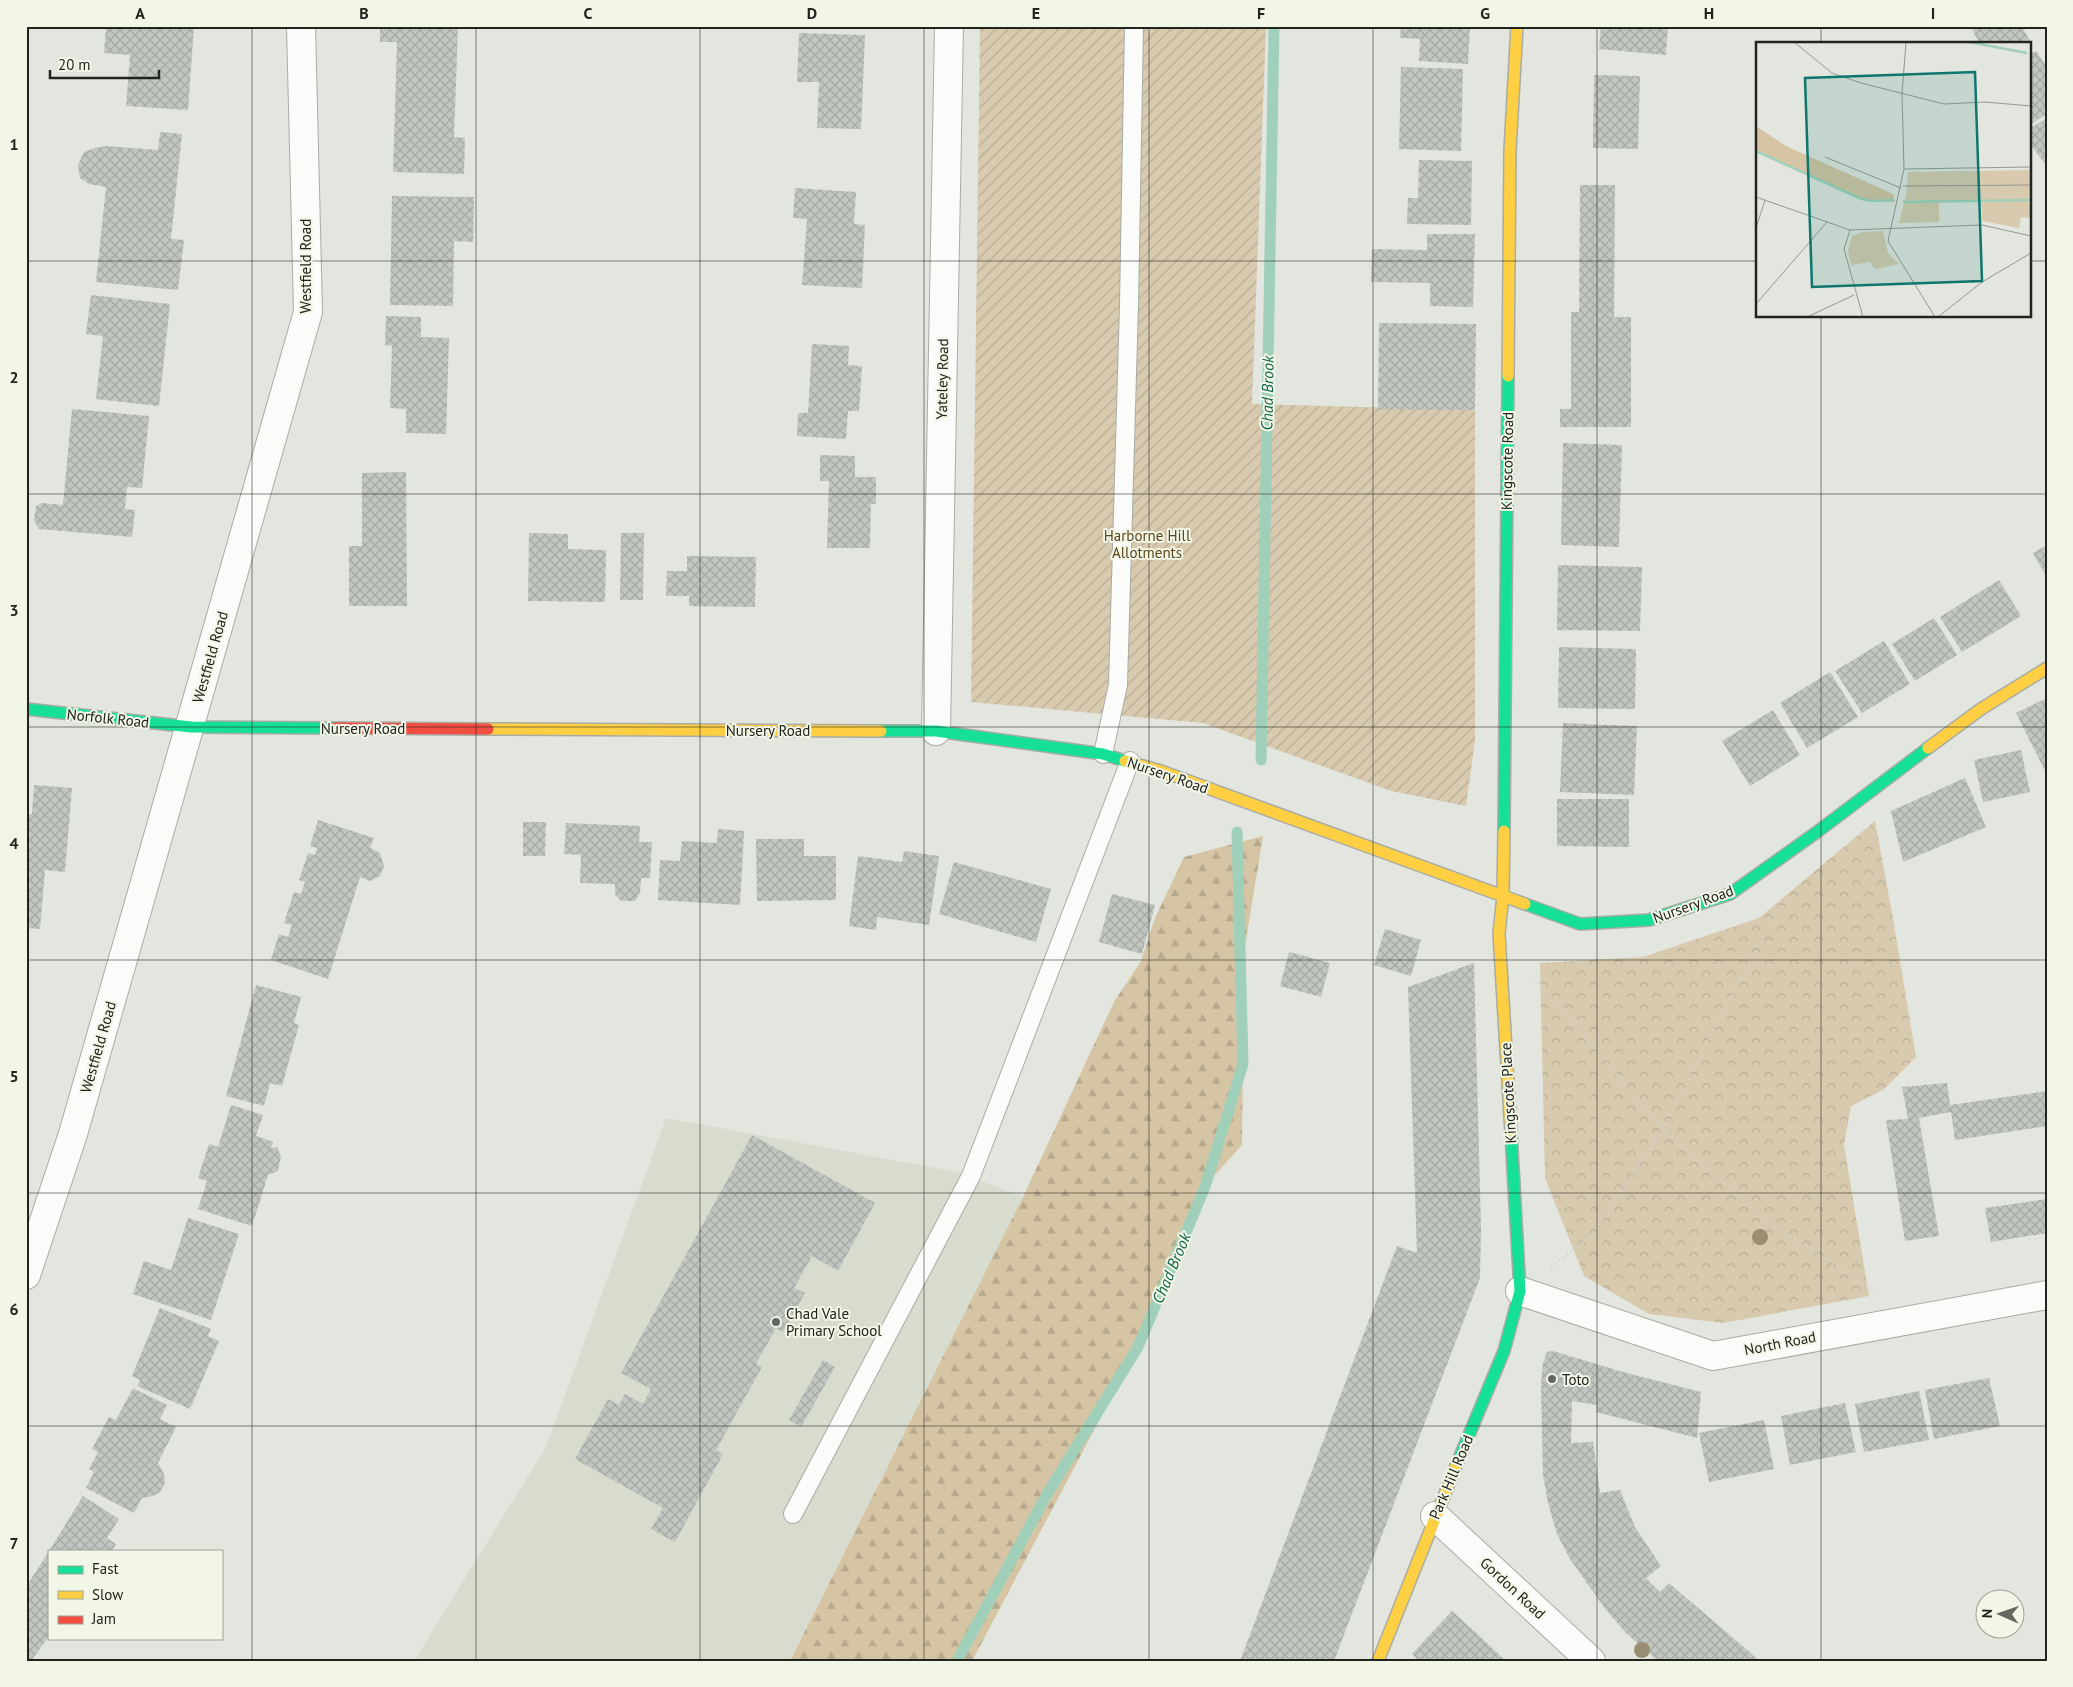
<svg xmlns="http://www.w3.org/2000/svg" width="2073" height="1687" font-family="'PT Sans',sans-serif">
<defs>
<pattern id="forest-firs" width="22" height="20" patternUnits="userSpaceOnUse" patternTransform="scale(1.25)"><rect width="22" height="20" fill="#d6c5a4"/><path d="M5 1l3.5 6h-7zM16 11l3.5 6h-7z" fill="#b7a98d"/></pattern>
<pattern id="park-crowns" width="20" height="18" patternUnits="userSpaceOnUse" patternTransform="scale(1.25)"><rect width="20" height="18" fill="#d8caaf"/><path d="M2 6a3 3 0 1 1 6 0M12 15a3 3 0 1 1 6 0" fill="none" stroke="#b9ad96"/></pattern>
<pattern id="garden-furrows" width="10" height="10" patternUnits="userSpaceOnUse" patternTransform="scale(1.25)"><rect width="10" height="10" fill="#d8caaf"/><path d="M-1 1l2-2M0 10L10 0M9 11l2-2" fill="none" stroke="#b9ad96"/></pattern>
<pattern id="building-cross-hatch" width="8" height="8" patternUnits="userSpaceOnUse" patternTransform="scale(1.25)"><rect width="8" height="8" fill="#c2c6c0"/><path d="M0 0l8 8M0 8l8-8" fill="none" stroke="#a6aaa5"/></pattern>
</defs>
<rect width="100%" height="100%" fill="#e3e6de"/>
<path fill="#d7dcce" d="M666,1118L958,1172L1023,1197L790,1661H414L546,1447Z"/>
<path fill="url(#forest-firs)" d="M1263,836L1244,952L1242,1145L1204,1187L1138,1347L972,1661H790L1023,1197L1114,1002L1141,961L1155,918L1184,857Z"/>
<path fill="url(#park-crowns)" d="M1875,821L1892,913L1916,1057L1883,1090L1851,1106L1844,1145L1869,1296L1723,1323L1649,1314L1584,1276L1545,1178L1540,963L1643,957L1759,918Z"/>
<path fill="url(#garden-furrows)" d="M980,26H1266L1252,404L1475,410V740L1466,806L1391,791L1203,723L971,702Z"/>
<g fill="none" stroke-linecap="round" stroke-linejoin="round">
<path stroke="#a0d0ba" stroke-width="11" d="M1261,760L1274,26
M957,1661L1047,1494L1138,1347L1205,1187L1243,1064L1237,832"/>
</g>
<path fill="url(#building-cross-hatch)" d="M106,26H194L188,110L126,106L130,55L104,53Z
M380,26H458L454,137L465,138L464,174L393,172L397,42H380Z
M1401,26H1470L1468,64L1419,61L1420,39L1400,38Z
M1601,26H1668L1666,55L1599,49Z
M1970,26H2022L2032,45L2029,47V44H1980Z
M799,33L865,35L861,129L817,128L819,82H797Z
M2036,51L2047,67V114L2029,125V55Z
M1401,67L1463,69L1461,151L1399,149Z
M1594,75L1640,76L1638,149L1593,148Z
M2047,118V167L2029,142V129Z
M160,132L182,134L171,239L184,240L178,290L96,282L106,187L89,184L80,178L78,165L84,152L95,148L106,146L158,150Z
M1419,160L1472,161L1471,225L1407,224L1408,198H1418Z
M1580,185H1615L1614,317H1631V427H1560V409H1571V312H1579Z
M795,188L856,192L854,224L865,225L862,288L802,285L807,219L793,218Z
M392,196L474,197L473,242L454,241L453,306L390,305Z
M1427,234H1475L1473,307L1430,306V283L1371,282L1372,249L1427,250Z
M91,295L170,304L159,406L96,399L103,336L86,334Z
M386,316L421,317V337L449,338L446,434L406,433V409L390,408L392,346L385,345Z
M1379,323L1476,324L1475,410L1378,409Z
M812,344L849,346L848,365L862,366L859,411H848L846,439L797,436L798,413H808Z
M72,409L149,416L142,488L127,487L125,509L135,510L132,537L39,529L34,520L36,506L42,503L63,505Z
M1563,443L1622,445L1619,547L1561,545Z
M820,455L855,456V477H876V504H871L870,548H827L829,481H820Z
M406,472L407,606H349V546H362V473Z
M529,533L568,534V549L606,550L605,602L528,601Z
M621,533H644L643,600H620Z
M2047,545V578L2033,553Z
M687,556L756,557L755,607L689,606V596H666L667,571H687Z
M1558,565L1642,567L1640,631L1557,630Z
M1999,580L2021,616L1962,652L1940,617Z
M1934,618L1957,655L1915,681L1892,644Z
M1884,641L1910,684L1862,713L1835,671Z
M1559,647L1636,649L1635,709L1558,708Z
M1830,672L1858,717L1807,748L1780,703Z
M2047,698V775L2016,713Z
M1773,710L1800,755L1750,786L1722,741Z
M1563,723L1637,726L1634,795L1560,792Z
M2021,750L2030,792L1983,802L1974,760Z
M1965,778L1986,827L1903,862L1891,811Z
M34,785L72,788L65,872L45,870L40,929L26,928V814H32Z
M1557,799H1629V847L1557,846Z
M318,820L374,838L370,848L380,853L384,866L380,876L370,881L360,877L328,979L271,960L279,934L288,937L292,925L284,923L294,892L301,894L305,882L299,880L308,853L315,855L317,848L310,846Z
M523,822H546L545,856H523Z
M566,823L640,826L639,842H652L650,878H641L640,893L635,901H621L615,894V884L580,883L581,855L564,854Z
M718,829L744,831L740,905L658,900L660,860L680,861L682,841L717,843Z
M756,839H804V856H836V900L757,901Z
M904,851L939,856L929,925L877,917L876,930L849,926L858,856L902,862Z
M954,862L1051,889L1036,942L939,914Z
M1112,894L1155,905L1142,954L1099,942Z
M1385,929L1421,940L1411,976L1374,965Z
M1289,952L1330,963L1321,997L1280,986Z
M1474,963L1481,1228L1480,1278L1334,1661H1240L1397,1246L1417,1253L1408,987Z
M256,985L301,997L294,1023L299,1025L282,1086L270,1083L264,1106L226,1096Z
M1947,1083L1950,1105L2047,1091V1126L1955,1140L1951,1112L1919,1118L1939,1236L1905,1241L1886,1120L1908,1119L1902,1087Z
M231,1105L263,1115L256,1136L273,1142L271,1148L277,1147L281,1156L278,1171L268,1175L252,1226L198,1209L207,1181L198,1178L209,1144L218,1147Z
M752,1135L875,1203L838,1271L812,1256L794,1288L805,1293L783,1332L776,1328L756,1364L762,1367L716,1450L723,1454L675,1542L651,1529L663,1508L575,1459L608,1399L619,1405L625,1394L643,1404L651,1389L621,1373Z
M2047,1199V1233L1991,1242L1985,1208Z
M188,1218L239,1234L211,1320L133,1294L144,1261L171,1270Z
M160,1308L211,1329L208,1336L219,1341L190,1409L137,1386L140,1380L132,1376Z
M1553,1351L1623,1372L1701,1392L1697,1438L1596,1412L1597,1405L1572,1401L1571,1443L1593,1442L1600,1493L1620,1490L1635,1527L1661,1566L1646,1578L1660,1592L1669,1583L1760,1661H1658L1626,1633L1606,1610L1570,1559L1557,1534L1548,1503L1543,1475L1541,1383L1543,1363L1547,1352Z
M823,1360L835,1367L801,1427L789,1420Z
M1989,1378L2000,1426L1934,1439L1925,1390Z
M133,1388L167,1405L160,1419L176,1427L158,1463L164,1474L165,1483L160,1492L153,1496L142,1498L134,1513L86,1488L94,1472L89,1469L98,1452L92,1449L109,1417L116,1420Z
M1919,1391L1929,1440L1864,1452L1855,1404Z
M1845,1403L1856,1452L1790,1465L1781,1416Z
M1764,1420L1774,1469L1709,1482L1699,1433Z
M83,1496L119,1519L107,1538L116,1544L112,1551H49Z
M49,1551V1636L31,1661H26V1587Z
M1452,1611L1473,1630L1506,1661H1419L1412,1654Z"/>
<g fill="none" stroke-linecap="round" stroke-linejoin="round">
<defs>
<path id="lane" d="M1103,754L1118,685L1129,305L1134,26
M793,1514L971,1176L1130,761"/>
<path id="street" d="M936,731L949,26
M26,1275L73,1134L308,312L301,26
M1520,1291L1713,1356L2047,1295
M1435,1516L1591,1661"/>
<path id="fast" d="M26,709L191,727L335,728
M881,731H936L1103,754L1125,761
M1504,831L1508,376
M1525,904L1580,924L1649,920L1730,894L1817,832L1928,748
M1456,1466L1504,1351L1520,1291L1511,1133"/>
<path id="slow" d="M1508,376L1510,151L1517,26
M488,729L881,731
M1928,748L1981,709L2047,668
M1125,761L1161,771L1525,904
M1504,831L1503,896L1499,933L1511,1133
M1378,1661L1456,1466"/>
<path id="jam" d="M335,728L488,729"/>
</defs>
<use href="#lane" stroke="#a9aca5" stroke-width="20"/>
<use href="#street" stroke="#a9aca5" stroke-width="30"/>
<use href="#fast" stroke="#a9aca5" stroke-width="14"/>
<use href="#slow" stroke="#a9aca5" stroke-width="14"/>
<use href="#jam" stroke="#a9aca5" stroke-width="14"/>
<path stroke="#d2d2d0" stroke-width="3" stroke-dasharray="1 4" stroke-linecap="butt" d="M1535,978L1663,1129L1769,1223L1876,1292
M1551,1267L1591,1236L1663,1129L1782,899"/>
<use href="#lane" stroke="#fbfbfa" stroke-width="18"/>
<use href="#street" stroke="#fbfbfa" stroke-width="28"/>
<use href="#fast" stroke="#16e098" stroke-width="11"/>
<use href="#slow" stroke="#ffcf43" stroke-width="11"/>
<use href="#jam" stroke="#f24e42" stroke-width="11"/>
</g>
<g fill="#998d73">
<circle cx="1760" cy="1237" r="8"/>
<circle cx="1642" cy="1650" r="8"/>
</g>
<path fill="none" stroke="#21231d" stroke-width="1" stroke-opacity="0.55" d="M252,26V1661M476,26V1661M700,26V1661M924,26V1661M1149,26V1661M1373,26V1661M1597,26V1661M1821,26V44M26,261H1757M2029,261H2047M1821,316V1661M26,494H2047M26,727H2047M26,960H2047M26,1193H2047M26,1426H2047"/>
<g fill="#656761" stroke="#f1f6e7" stroke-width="2">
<circle cx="776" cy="1322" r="5"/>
<circle cx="1552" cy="1379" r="5"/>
</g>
<g text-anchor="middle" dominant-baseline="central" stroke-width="4" stroke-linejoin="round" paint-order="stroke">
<g font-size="15" fill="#21231d" stroke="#f1f6e7">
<text transform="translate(305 266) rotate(-90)">Westfield Road</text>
<text transform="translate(942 379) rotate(-89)">Yateley Road</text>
<text transform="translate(1507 461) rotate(-89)">Kingscote Road</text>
<text transform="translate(210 657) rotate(-74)">Westfield Road</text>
<text transform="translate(108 718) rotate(6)">Norfolk Road</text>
<text x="363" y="728">Nursery Road</text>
<text x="768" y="730">Nursery Road</text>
<text transform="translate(1168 775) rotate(19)">Nursery Road</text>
<text transform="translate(1693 904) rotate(-20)">Nursery Road</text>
<text transform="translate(98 1047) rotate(-74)">Westfield Road</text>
<text transform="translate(1508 1093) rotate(-93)">Kingscote Place</text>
<text transform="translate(1780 1343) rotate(-11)">North Road</text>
<text transform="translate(1451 1477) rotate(-67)">Park Hill Road</text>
<text transform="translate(1513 1588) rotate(43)">Gordon Road</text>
</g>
<g font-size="15" fill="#5c451b" stroke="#f1f6e7">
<text x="1147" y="535">Harborne Hill<tspan x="1147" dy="17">Allotments</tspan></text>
</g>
<g font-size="15" fill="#21231d" stroke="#f1f6e7" text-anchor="start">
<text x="786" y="1313">Chad Vale<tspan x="786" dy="17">Primary School</tspan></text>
<text x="1562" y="1379">Toto</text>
</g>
<g font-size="16" font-style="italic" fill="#13654b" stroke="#f1f6e7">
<text transform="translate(1267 393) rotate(-89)">Chad Brook</text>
<text transform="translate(1171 1268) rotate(-67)">Chad Brook</text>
</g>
</g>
<g transform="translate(1756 42)">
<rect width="275" height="275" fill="#e3e6de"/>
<path d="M0,84L30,104L137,152L139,160L108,159L0,109Z" fill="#d6c5a4"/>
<path d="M127,189L132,211L143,222L119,227L114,220L95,223L92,208L96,194L106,190Z" fill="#d8caaf"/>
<path d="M275,128V176L265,175L263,186L226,179L225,158H183V180L143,181L150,154L152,130Z" fill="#d8caaf"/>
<path fill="none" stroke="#a0d0ba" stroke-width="2.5" d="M213,0L271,11M0,109L103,156L116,159L138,158M147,160L275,158"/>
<path fill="none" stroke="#959891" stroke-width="1" d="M38,0L76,31L105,41L188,62L229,60L275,64M150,0L146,52L148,127L132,199L179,275M69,115L145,146M148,127L275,125M147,144L275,143M0,155L94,188L226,183L275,194M0,186L9,158M94,188L88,207L107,275M0,262L71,180M51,275L98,253M182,275L226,240L275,211"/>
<path fill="#0f766e" fill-opacity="0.15" stroke="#0f766e" stroke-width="2.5" d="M219,30L226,239L56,245L49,36Z"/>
<rect width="275" height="275" fill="none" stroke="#21231d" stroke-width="2.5"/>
</g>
<rect width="2073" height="1687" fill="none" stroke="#f1f6e7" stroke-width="55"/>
<rect x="48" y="1550" width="175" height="90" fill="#f1f6e7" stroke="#9ea296"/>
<rect x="58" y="1566" width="25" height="8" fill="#16e098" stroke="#9ea296"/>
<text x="92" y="1574" font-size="15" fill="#21231d">Fast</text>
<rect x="58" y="1591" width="25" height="8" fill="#ffcf43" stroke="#9ea296"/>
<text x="92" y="1600" font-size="15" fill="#21231d">Slow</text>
<rect x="58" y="1616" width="25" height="8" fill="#f24e42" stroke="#9ea296"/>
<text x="92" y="1624" font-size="15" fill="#21231d">Jam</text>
<g transform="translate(2000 1614) rotate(272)"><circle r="24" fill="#f1f6e7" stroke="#9ea296"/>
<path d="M0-4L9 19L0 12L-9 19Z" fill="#656761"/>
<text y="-8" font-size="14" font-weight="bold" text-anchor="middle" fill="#21231d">N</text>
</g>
<path d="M50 70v8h109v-8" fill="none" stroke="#21231d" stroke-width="2.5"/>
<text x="58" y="70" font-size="15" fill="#21231d" stroke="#f1f6e7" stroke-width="4" paint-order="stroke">20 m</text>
<rect x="28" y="28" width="2018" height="1632" fill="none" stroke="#21231d" stroke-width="2"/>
<g font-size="16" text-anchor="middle" font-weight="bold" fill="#21231d">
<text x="140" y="19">A</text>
<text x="364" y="19">B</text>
<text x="588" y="19">C</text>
<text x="812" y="19">D</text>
<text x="1036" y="19">E</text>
<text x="1261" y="19">F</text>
<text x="1485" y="19">G</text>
<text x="1709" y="19">H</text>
<text x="1933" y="19">I</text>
<text x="14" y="150">1</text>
<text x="14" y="383">2</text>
<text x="14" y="616">3</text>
<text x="14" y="849">4</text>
<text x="14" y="1082">5</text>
<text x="14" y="1315">6</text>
<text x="14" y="1549">7</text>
</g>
</svg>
